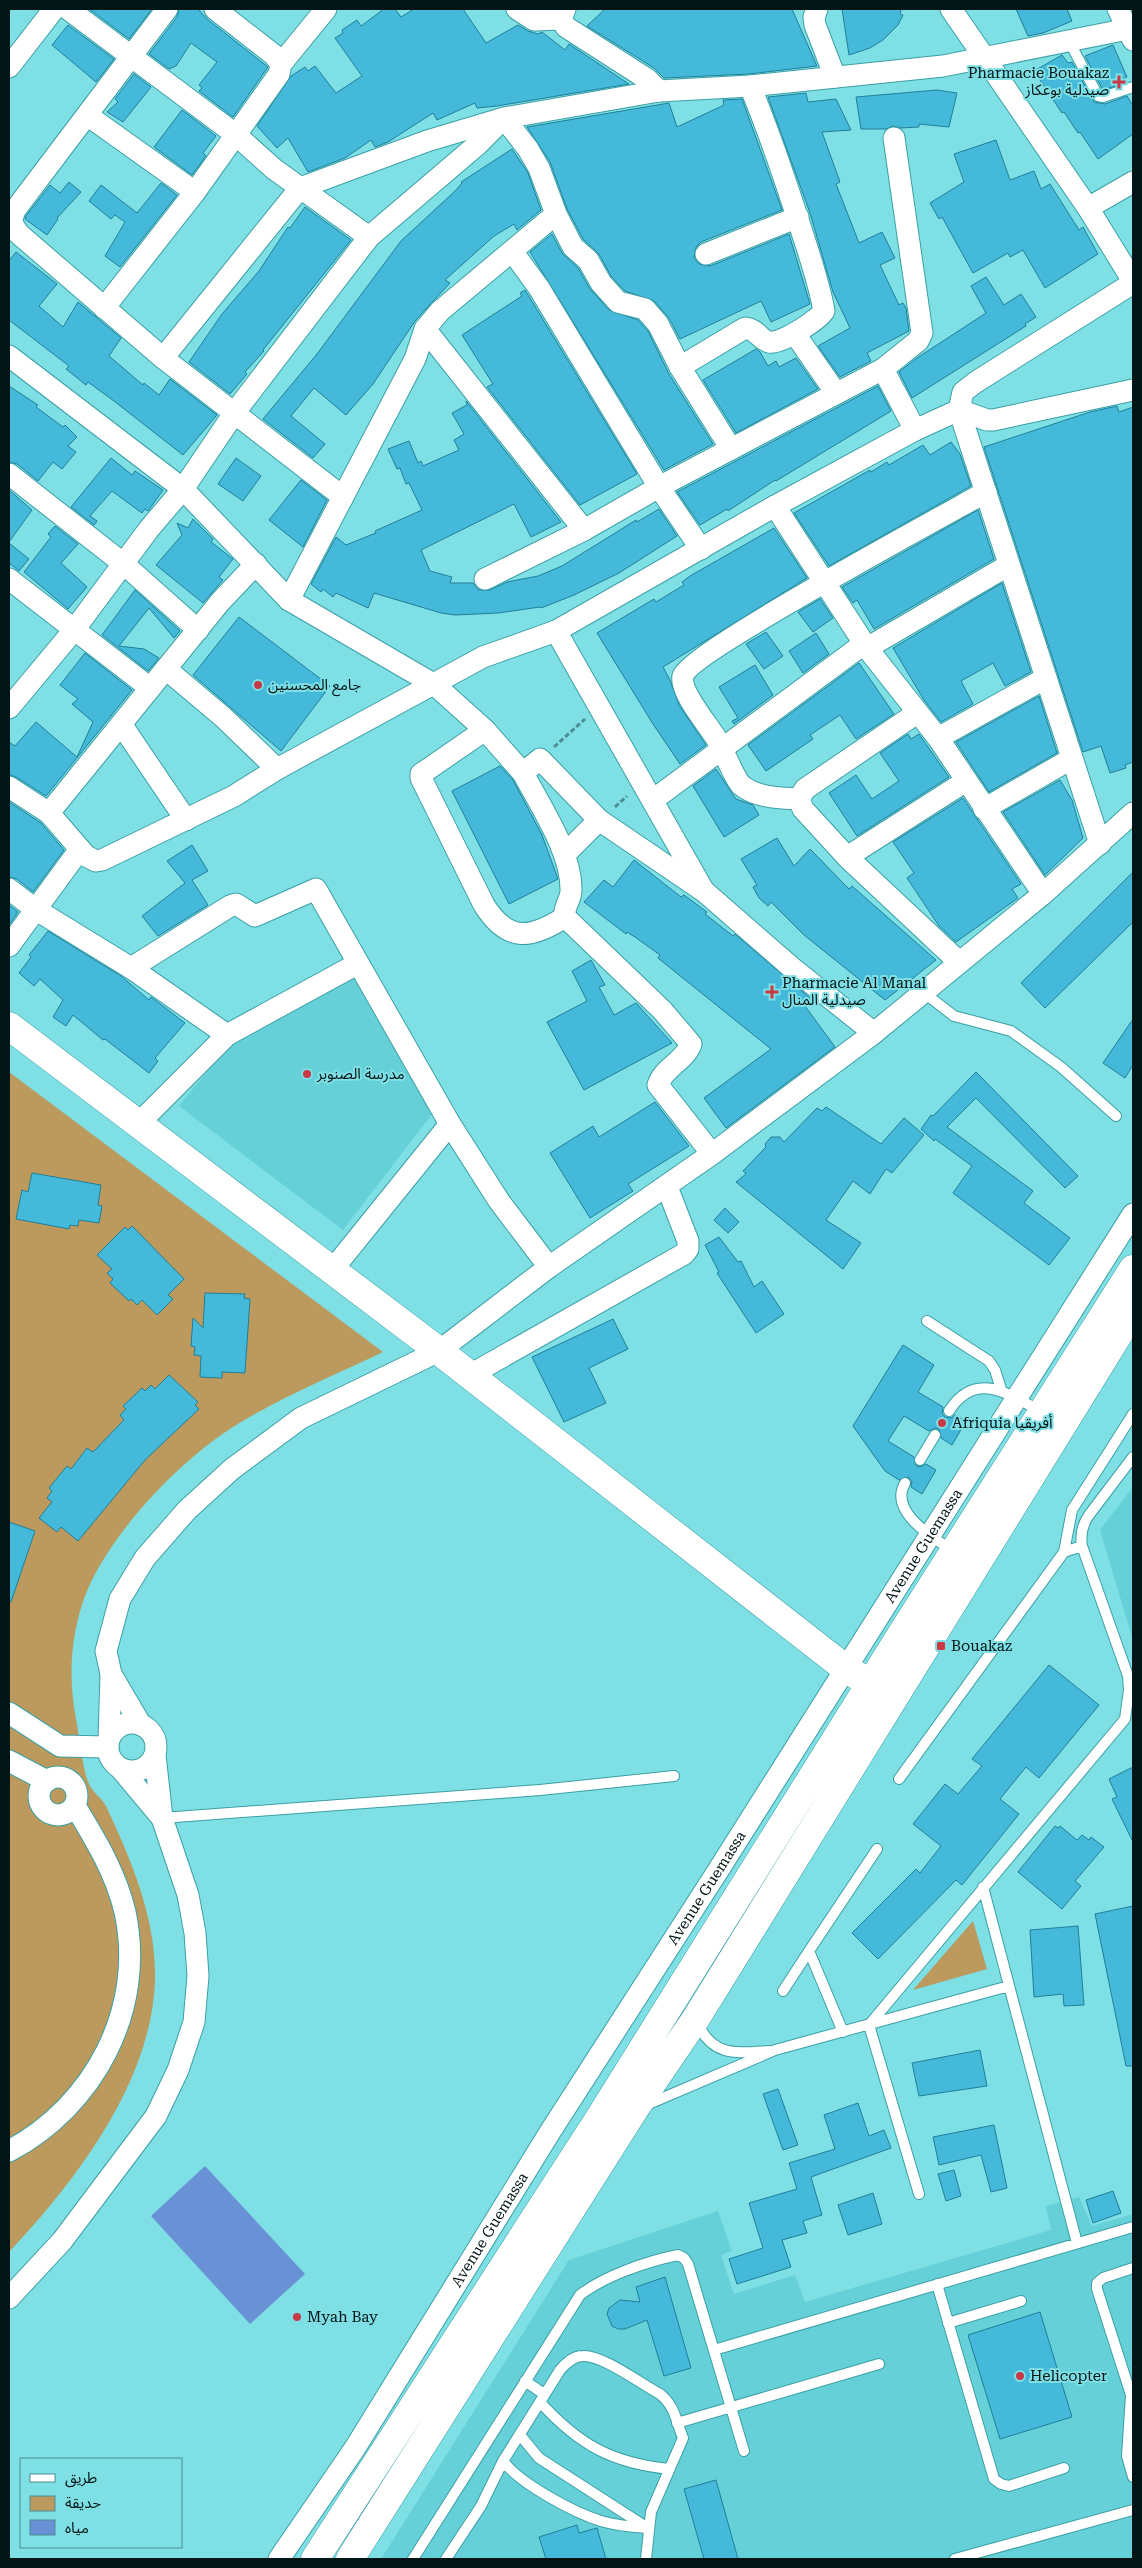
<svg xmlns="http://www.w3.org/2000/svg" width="1142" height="2568" font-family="'Roboto Serif','Noto Sans Arabic',serif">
<rect width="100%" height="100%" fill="#7edfe5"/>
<path fill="#65d0d7" d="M353,977L432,1114L343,1230L179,1106L231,1042Z
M1133,1487V1640L1100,1530Z
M1079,2197L1092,2226L1133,2214V2559H381L569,2260L718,2211L732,2251L721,2255L734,2294L795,2275L805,2302L1051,2230L1046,2206Z"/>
<path fill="#bc995c" d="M9,1072L383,1352C329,1378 273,1400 224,1433C171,1469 98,1547 81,1608C70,1645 69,1681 76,1719C79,1734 83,1772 89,1784C93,1793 102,1798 106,1806C132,1862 157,1920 155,1982C151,2083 75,2182 9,2252Z
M973,1921L987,1969L913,1990Z"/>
<path fill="#6991d5" d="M205,2166L305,2274L250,2324L151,2216Z"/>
<path fill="#45b9da" stroke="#207f99" d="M89,9H152L129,39Z
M179,9H198L207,19L268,67L233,117L199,91L202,88L199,85L217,62L191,43L176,66L169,69L149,54L177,17Z
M384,9H395L401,17L414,9H463L486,43L518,25L528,31L538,34L542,32L565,50L569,44L629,84L497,106L477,108L475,103L437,120L433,113L388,142L375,147L371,140L345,158L308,172L288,138L277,148L257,126L291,76L305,67L308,71L315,66L336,93L362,76L335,38L343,33L342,30L357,20L361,26Z
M605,9H792L817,66L749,74L664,78L654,68L587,26Z
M842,9H901L900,14L903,15L898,25L883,40L870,48L849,55Z
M1016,9H1067L1072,21L1043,33L1028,36Z
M68,25L114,59L96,82L52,45Z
M1113,45L1127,77L1117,82L1119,85L1103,90L1085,56Z
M1062,55L1068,63L1072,62L1094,102L1105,104L1127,96L1133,106V134L1098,159L1080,132L1078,133L1064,112L1062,113L1034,71Z
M134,74L151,87L123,122L107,112L118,102L115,99Z
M937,90L957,93L949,127L919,124V127L901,128L893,126L886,129H861L856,97Z
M806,93L808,102L836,99L851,130L822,132L840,182L836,184L859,243L882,232L895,258L880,265L899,305L903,303L906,308L909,331L867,353L871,361L840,377L818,346L850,328L833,292L810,213L768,97Z
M742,99L782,210L701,242L696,247L694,258L699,264L710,266L789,234L810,304L771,322L761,301L680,339L669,318L654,301L625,291L611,276L599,254L583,239L567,209L550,162L527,127L669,103L677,127L724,105L723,100Z
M182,110L216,136L203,153L206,156L192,175L154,147Z
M996,140L1010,180L1034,171L1041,189L1050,184L1079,230L1083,227L1098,254L1045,288L1023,250L1010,257L1008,253L973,273L942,217L939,219L930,203L964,182L954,154Z
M512,149L528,173L541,210L517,230L514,224L494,236L445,280L450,283L415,321L373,384L346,415L314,388L291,416L325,444L313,458L263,419L317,354L401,241L455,191L462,183L461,182Z
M69,182L81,192L57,218L58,219L47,235L25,219L26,216L50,185L60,193Z
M161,183L177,195L120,267L105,256L125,222L115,215L111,219L89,201L101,185L137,213Z
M305,207L351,240L263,350L264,351L245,372L247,374L230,394L189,362L222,314L259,271L288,227L290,228Z
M552,234L562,253L578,268L590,289L609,310L638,320L648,331L669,374L713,444L664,470L530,252Z
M16,252L57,284L39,306L63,327L78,302L121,338L109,356L143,385L144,383L159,395L170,379L217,415L183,455L114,401L88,382L86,385L66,369L69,366L9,320V261Z
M986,277L1004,305L1021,294L1036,317L1025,324L1026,326L912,398L899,372L917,358L986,313L971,286Z
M525,290L637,474L580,505L487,387L493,384L462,335L522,296L520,293Z
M756,349L760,352L768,366L776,361L779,367L796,358L818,389L736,433L703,380Z
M9,386L38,405L36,407L63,427L65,425L77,437L68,446L76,452L62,469L53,462L38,481L17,464L9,462Z
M878,386L891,411L776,481L775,480L728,511L727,509L700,525L677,492Z
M466,401L561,522L531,537L514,504L421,550L430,571L452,577L450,583H473L479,590H490L507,582L538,576L562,566L636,520L637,522L659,509L677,536L619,573L574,595L541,608L540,607L498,613L455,615L441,613L374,593L368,608L336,593L333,597L323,589L321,592L311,584L336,537L346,545L376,533L375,531L422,510L409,483L406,484L400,468L397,469L388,449L409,441L418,463L421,461L423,466L459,450L454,440L464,434L452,413L467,405Z
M1117,406L1119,412L1133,407V762L1125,765L1126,768L1110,773L1101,746L1083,752L984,447L1090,412Z
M951,442L960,454L971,486L829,566L794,513L870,470L871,472L887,462L889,465L923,445L930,455Z
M111,458L132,475L135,471L163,490L148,511L145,509L142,513L112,491L90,516L97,521L94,525L71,507Z
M236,458L261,476L243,501L218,484Z
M301,480L327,500L303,547L269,520Z
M9,490L32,510L9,542Z
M978,510L994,559L874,629L857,600L853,603L842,587Z
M193,519L213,539L211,542L233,559L219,577L223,580L203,603L156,565L182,535L177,523L188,528Z
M55,526L78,544L61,563L87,587L68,609L24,572L51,537L48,534Z
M774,528L807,578L663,667L670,680L679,705L706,745L680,764L653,724L597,633L654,599L656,602L684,585L682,582L690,576Z
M9,543L29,559L19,571L9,563Z
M1002,583L1031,672L1005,686L993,663L961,681L973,704L941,722L924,700L893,648Z
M135,590L180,631L174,638L149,608L119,646L144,649L159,658L148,671L102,635Z
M820,599L833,618L813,632L798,612Z
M239,617L330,686L281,751L193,675Z
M766,632L783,656L764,669L746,644Z
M816,633L829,654L803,673L789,651Z
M85,653L132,690L46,796L16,777L9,775V742L15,746L36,722L77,757L93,722L72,704L78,699L60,685Z
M859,663L894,714L856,739L840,715L810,735L813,739L766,771L748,745Z
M755,665L773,695L734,724L732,721L738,718L719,687Z
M1039,696L1057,753L989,792L956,742Z
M908,734L911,739L919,734L949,777L857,836L829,793L856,775L872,799L899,781L880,753Z
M500,766L513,780L542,835L558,879L509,904L452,791Z
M716,769L736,799L753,805L759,815L724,837L693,786Z
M1060,780L1072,800L1083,838L1045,875L1003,812Z
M963,798L1021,884L1012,889L1018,898L956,942L939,926L907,878L914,873L893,842Z
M9,802L41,823L64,850L33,892L17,879L9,877Z
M777,838L794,866L810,849L849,889L852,886L936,960L885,1000L804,935L771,902L768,906L759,898L753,887L757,885L741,859Z
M192,845L208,871L192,880L208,905L158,936L142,916L185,883L167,861Z
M634,860L681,897L684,895L707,912L705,914L733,936L735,934L811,999L805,1006L835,1047L726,1128L704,1098L771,1049L658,958L660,955L635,937L627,932L626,934L584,902L604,880L613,887Z
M1133,872V922L1045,1008L1021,983Z
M9,905L18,912L9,925Z
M48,931L121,976L149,1000L151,997L185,1023L155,1058L158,1061L149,1073L105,1039L103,1040L73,1015L66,1026L53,1017L63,1000L40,979L34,986L19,973L31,957L29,955Z
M591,960L605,985L599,987L614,1015L636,1003L672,1043L584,1090L547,1022L587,1001L572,971Z
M1133,1019V1065L1125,1078L1103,1063Z
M976,1072L1078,1176L1065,1188L976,1098L947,1127L1033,1191L1024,1203L1070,1238L1049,1265L953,1193L972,1166L935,1139L934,1141L921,1129L931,1115L933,1116Z
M655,1102L689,1146L628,1184L633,1191L590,1218L550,1153L593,1126L599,1137Z
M826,1107L881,1144L904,1118L924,1135L892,1173L886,1169L870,1194L853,1181L826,1220L861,1243L843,1269L736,1182L746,1174L743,1171L766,1147L765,1144L771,1137H780L784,1142L817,1108L822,1111Z
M32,1173L101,1185L98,1205L102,1206L99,1223L79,1220L78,1226L70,1225L69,1229L16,1219L22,1190L28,1192Z
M725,1208L739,1222L728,1233L714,1220Z
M132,1226L184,1279L168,1295L173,1299L157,1315L142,1300L137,1305L131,1299L129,1301L110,1283L113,1279L107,1273L112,1269L97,1255L125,1227L128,1230Z
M719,1237L738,1262L741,1261L754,1287L762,1281L784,1314L756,1333L717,1273L719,1272L705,1245Z
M205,1293L245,1294L244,1298L250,1299L245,1373L222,1372V1378L200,1377L201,1356L194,1355L195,1347L191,1346L193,1318L203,1328Z
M613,1319L628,1349L589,1368L606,1403L564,1422L532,1357Z
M903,1345L934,1365L918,1392L943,1407L942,1413L945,1417L951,1418L955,1415L966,1421L952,1445L941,1438L939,1429L935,1428L929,1431L904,1416L888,1441L914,1457L916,1466L920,1467L926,1464L936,1470L922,1494L911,1487L912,1481L908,1477L899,1480L885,1471L853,1426Z
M169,1375L198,1402L195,1405L199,1409L145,1460L78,1541L61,1527L57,1532L39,1518L52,1502L47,1498L52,1491L49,1488L67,1466L71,1469L87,1448L93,1452L124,1420L120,1415L126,1409L123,1406L142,1388L145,1391L151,1385L155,1389Z
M9,1522L35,1531L11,1602L9,1601Z
M1049,1665L1099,1705L1039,1778L1026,1767L1000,1799L1019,1814L962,1885L956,1880L878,1959L852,1933L916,1869L920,1873L941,1846L913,1824L945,1784L958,1794L982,1766L972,1759Z
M1133,1767V1842L1112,1799L1117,1797L1109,1779Z
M1055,1826L1058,1828L1060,1826L1077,1840L1082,1835L1089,1840L1091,1837L1104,1847L1075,1881L1081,1886L1062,1909L1018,1872Z
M1133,1906V2066H1126L1095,1914Z
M1078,1926L1084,2005L1064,2006L1063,1994L1034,1997L1030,1930Z
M980,2050L987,2086L919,2096L912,2063Z
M778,2089L798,2145L783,2150L763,2094Z
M858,2103L869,2136L884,2130L891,2148L811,2177L822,2215L803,2221L807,2233L782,2240L791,2267L737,2284L729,2259L763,2248L749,2203L797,2189L789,2163L835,2149L824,2115Z
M994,2125L1007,2188L991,2192L981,2155L939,2165L933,2137Z
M954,2170L961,2196L946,2201L938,2174Z
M1113,2191L1121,2213L1093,2223L1086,2200Z
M873,2193L882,2224L848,2235L838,2205Z
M665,2277L691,2368L664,2376L647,2320L625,2329H618L612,2326L607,2314L609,2308L620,2300L640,2302L636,2287Z
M1040,2312L1072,2417L1000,2439L968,2335Z
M716,2480L738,2559H704L684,2489Z
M577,2525L579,2533L597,2528L606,2559H546L539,2537Z"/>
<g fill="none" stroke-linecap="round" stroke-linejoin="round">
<defs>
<path id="lane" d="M1069,41L1098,96L1103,97L1133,87
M923,992L954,1016L1011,1031L1061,1067L1116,1116
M927,1321L989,1361L995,1370L1001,1389
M949,1411C976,1369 1010,1395 1042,1412
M920,1460L935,1435
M905,1483C888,1512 934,1538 953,1551
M1064,1552L1072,1510L1133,1414
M899,1779L1064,1552L1082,1546
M162,1818L540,1790L674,1776
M983,1887L1077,2243
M783,1991L809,1951
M697,2022C712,2057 736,2053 769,2051
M843,2032L809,1951L877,1849
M644,2106L775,2050L1009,1986
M919,2194L869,2025L1125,1719L1129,1690L1128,1676L1082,1546C1080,1534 1082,1525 1089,1515L1133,1457
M1133,2268L1103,2278L1097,2283V2289L1131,2395L1127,2456L1133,2477
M937,2284L994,2479L1001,2484L1009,2486L1064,2468
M948,2323L1021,2301
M714,2350L1133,2227
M525,2381L544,2394
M540,2402C579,2445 612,2463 669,2469
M677,2423L879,2364
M520,2435L539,2458L643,2525
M503,2461C520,2484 575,2513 601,2521C617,2526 632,2527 647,2528
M413,2559L580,2295C604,2276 648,2261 678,2255L684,2258L688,2264L744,2451
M446,2559L481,2506L503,2461L560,2370C566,2363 573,2356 583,2356C603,2355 641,2384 660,2394C675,2406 676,2421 683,2438L651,2512L646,2559
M955,2559L1133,2510"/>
<g id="street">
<path d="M68,9L235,134L274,169L369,237"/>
<path d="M167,9L15,210L11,222L19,234L163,358L343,497"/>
<path d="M215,9L274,55L281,64"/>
<path d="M517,9L534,20L561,19"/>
<path d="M565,9L561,19L566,27L647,79L659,91"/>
<path d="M817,9L814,17L815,25L835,77"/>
<path d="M951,9L1088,208L1133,281"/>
<path d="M1118,9L1133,40"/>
<path d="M9,67L54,9"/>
<path d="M87,115L195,192"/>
<path d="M1088,208L1133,182"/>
<path d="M556,214L440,311L425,329L584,530"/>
<path d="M512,251L539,288L659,487L701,549"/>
<path d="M706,254L798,217"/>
<path d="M104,308L195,192L279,74L281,64L326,9"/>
<path d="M795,334L836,393"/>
<path d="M9,356L183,489L289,600L435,685L485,730L523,773L540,759L599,820L705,892L791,967L874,1033"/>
<path d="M163,358L300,188L427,141L504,118L528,149L539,168L556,214L573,247L588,260L601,283L618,302L645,309L658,324L680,367L731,449"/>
<path d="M680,367L745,328C757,329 759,339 769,342C780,345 818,320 824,311C819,282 809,254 800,226C785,179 769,132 750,86"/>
<path d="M883,369L918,341L922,333L894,138"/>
<path d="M9,474L125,565L198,630"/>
<path d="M775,506L867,648L938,738L1043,894"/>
<path d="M9,579L150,688"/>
<path d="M485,579L584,530L659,487L883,369L915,430"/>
<path d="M289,600L415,359L425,329"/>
<path d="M556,631L702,888"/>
<path d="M867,648L1009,565"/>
<path d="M166,669L223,717L277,769"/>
<path d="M9,708L74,630L149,529L183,489L235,412L369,237L477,145L504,118L659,91L750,86L943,66L1128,29"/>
<path d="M917,713L805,789L799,799L803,809L847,857L959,962"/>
<path d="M121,724L186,820"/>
<path d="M485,730L421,774V778L484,905C508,943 531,939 565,917L662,1010L691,1044C685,1061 663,1068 658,1085L712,1154"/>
<path d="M938,738L1046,678"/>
<path d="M523,773C540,806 572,852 571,891C571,900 563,907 565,917"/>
<path d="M9,787L49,813L86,856L96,861L102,860L234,796L277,769L483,657L556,631L775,506L915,430L959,410L987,420H993L1133,390"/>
<path d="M799,799C781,798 756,798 741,785C734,778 723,748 716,738C708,725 679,691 683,676C691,652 947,514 986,492"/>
<path d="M653,800L865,643"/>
<path d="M984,809L1071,759"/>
<path d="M49,813L220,602L256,564"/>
<path d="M1100,844L959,410L963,392L976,382L1133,283"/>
<path d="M565,854L599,820"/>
<path d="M847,857L966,781"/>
<path d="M9,889L35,909L131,968L227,1035"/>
<path d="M9,946L80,849"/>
<path d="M131,968L230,906L236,904L255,916L316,889L450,1124L499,1201L549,1267"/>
<path d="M138,1124L227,1035L357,964"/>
<path d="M333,1269L450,1124"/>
<path d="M470,1375L684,1254L688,1249V1241L667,1187"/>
<path d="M111,1674L141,1725"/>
<path d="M9,1713L60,1746L107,1747"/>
<circle cx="132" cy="1747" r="24"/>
<path d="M109,1739L111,1674L106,1651L120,1599L145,1558L187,1510L232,1469L301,1418L439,1351L549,1267L712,1154L874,1033L1043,894L1133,813"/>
<path d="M9,1761L47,1781"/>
<path d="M121,1769L162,1818"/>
<circle cx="58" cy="1796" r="19"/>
<path d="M9,2151C94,2106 146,2009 125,1912C116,1873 95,1839 75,1806"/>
<path d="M9,2298L62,2241L156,2116L178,2070L194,2022L198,1976L195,1933L188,1895L162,1818L155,1755"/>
<path id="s1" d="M279,2559L355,2448L550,2132L721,1866L1133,1214"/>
</g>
<path id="secondary" d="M9,1026L439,1351L845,1668L887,1694
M315,2559L600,2117L899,1638L1133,1269
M350,2559L634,2110L695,2020L1133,1311"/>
</defs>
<use href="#lane" stroke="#3ba0a6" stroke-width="12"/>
<use href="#street" stroke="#3ba0a6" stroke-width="23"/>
<use href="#secondary" stroke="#3ba0a6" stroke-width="29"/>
<path stroke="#4c8d91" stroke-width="3" stroke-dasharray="5 2.5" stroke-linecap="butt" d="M554,747L585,719
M615,807L627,796"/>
<use href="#lane" stroke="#fff" stroke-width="10"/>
<use href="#street" stroke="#fff" stroke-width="21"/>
<use href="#secondary" stroke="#fff" stroke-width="28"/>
</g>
<g fill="#c93945" stroke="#7edfe5" stroke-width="2">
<path d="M1116.5 74.5h5v5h5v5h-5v5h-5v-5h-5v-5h5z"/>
<circle cx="258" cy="685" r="5"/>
<path d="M769.5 984.5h5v5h5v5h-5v5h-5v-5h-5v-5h5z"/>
<circle cx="307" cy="1074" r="5"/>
<circle cx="942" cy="1423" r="5"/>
<rect x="936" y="1641" width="10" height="10" rx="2.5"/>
<circle cx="297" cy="2317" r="5"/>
<circle cx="1020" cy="2376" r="5"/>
</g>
<g text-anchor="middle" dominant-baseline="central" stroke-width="4" stroke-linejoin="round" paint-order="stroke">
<g font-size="15" fill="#021516" stroke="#7edfe5" text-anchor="start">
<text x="1109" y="73" text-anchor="end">Pharmacie Bouakaz<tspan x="1109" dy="17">صيدلية بوعكاز</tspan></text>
<text x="268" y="685">جامع المحسنين</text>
<text x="782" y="983">Pharmacie Al Manal<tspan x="782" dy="17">صيدلية المنال</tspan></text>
<text x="317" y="1074">مدرسة الصنوبر</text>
<text x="952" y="1423">Afriquia أفريقيا</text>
<text x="951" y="1646">Bouakaz</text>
<text x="307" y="2317">Myah Bay</text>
<text x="1030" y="2376">Helicopter</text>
</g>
<g font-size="15" fill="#021516" stroke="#7edfe5">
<text stroke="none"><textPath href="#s1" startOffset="1201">Avenue Guemassa</textPath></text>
<text stroke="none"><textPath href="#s1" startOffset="796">Avenue Guemassa</textPath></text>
<text stroke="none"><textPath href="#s1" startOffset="391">Avenue Guemassa</textPath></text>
</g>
</g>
<rect width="1142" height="2568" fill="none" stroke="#021516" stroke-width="20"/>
<rect x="20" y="2458" width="162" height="90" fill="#7edfe5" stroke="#4c8e92"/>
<rect x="30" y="2474" width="25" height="8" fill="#ffffff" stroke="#4c8e92"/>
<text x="65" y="2483" font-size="15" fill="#021516">طريق</text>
<rect x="30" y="2496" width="25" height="15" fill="#bc995c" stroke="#4c8e92"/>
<text x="65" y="2508" font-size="15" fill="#021516">حديقة</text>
<rect x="30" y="2520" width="25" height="15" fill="#6991d5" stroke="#4c8e92"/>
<text x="65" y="2533" font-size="15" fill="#021516">مياه</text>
</svg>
